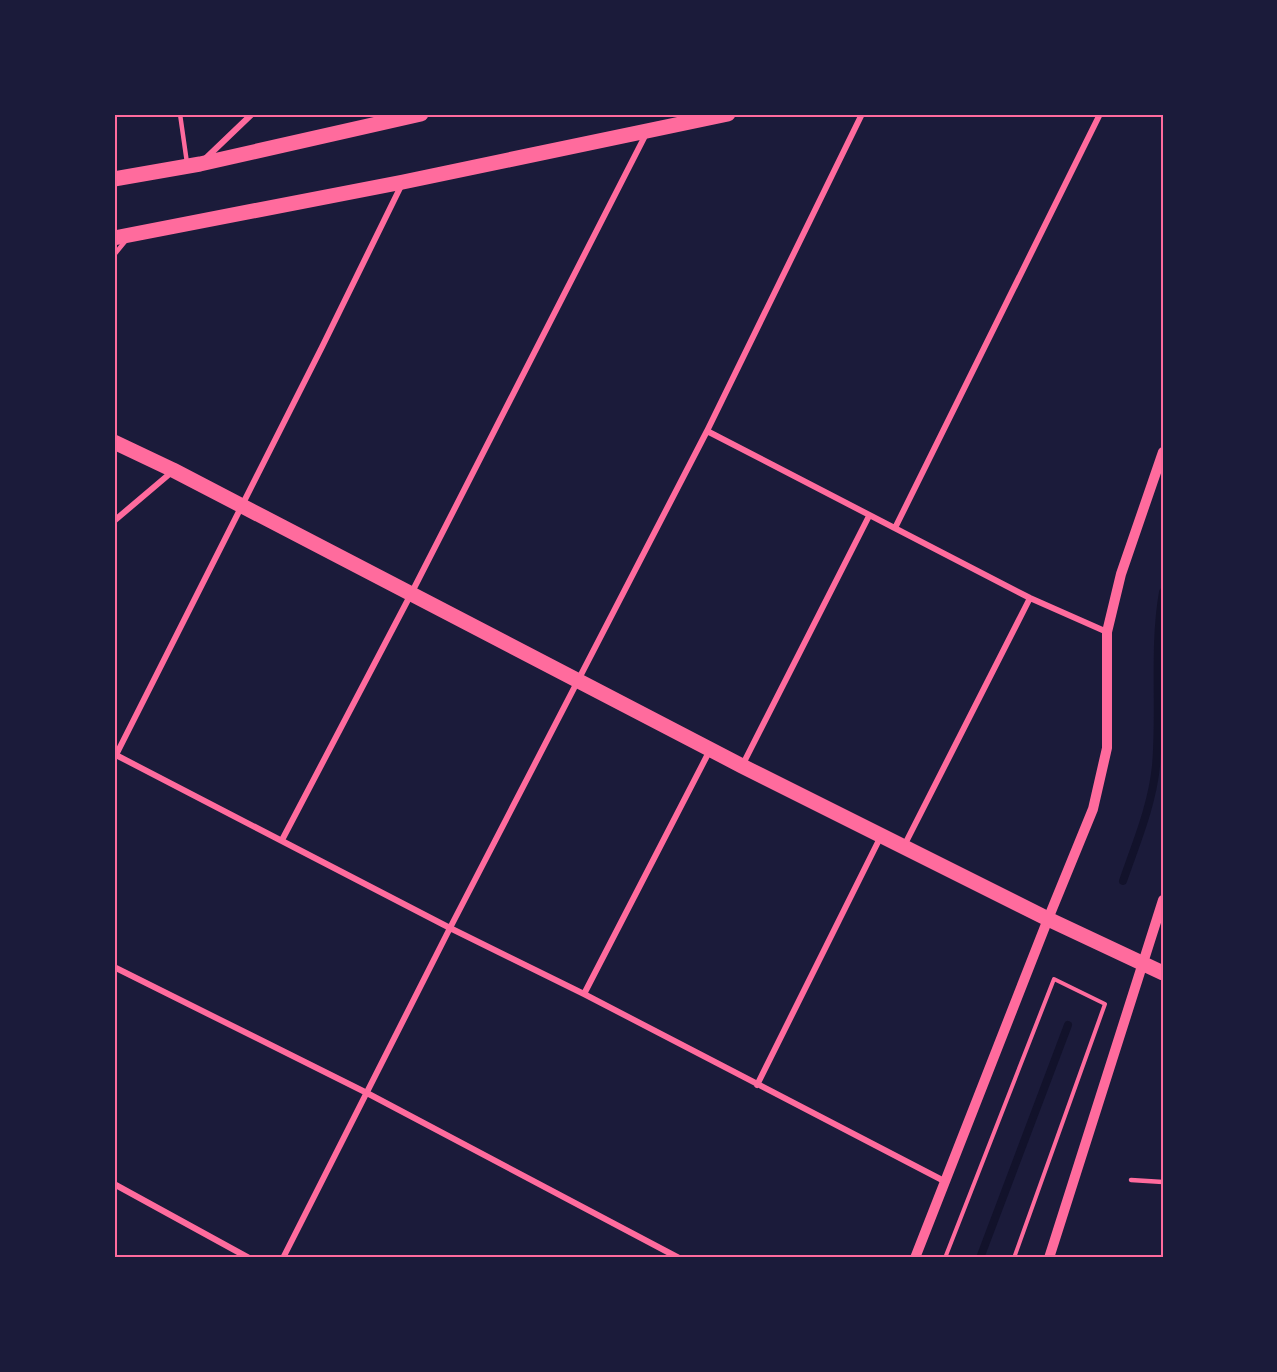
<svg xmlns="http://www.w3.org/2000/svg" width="1277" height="1372" font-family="Literata,serif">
<rect width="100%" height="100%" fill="#1b1b3a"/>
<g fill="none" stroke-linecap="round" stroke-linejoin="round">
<path stroke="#12122b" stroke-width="8" d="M1123,881C1136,843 1152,806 1156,766C1161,708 1153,650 1163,592
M980,1258L1068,1025"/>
<path stroke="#ff6b9d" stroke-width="4" d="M945,1258L1054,979L1105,1004L1014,1258"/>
<path stroke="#ff6b9d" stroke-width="4.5" d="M180,114L187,163
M114,255L127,239
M1131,1180L1163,1182"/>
<path stroke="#ff6b9d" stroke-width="6" d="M205,159L252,114
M707,431L1030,598L1107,632
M114,521L173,471
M895,528L1100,114
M114,754L450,928L584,994L946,1182
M116,755L322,347L402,184
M743,764L869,516
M282,840L411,594L646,134
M904,846L1030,598
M114,967L367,1093L679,1258
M584,994L710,750
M757,1085L881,836
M114,1184L249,1258
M283,1258L450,928L707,431L862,114"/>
<path stroke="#ff6b9d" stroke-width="10" d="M915,1258L1048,919L1093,809L1107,748V632L1121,574L1163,452
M1049,1258L1163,900"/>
<path stroke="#ff6b9d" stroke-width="15" d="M114,179L200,164L421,114
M114,238L403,182L728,114
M114,442L173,470L742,766L1048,919L1163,973"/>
</g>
<rect width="1277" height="1372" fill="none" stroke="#1b1b3a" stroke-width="231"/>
<rect x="116" y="116" width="1046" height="1140" fill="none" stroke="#ff6b9d" stroke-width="2"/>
</svg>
